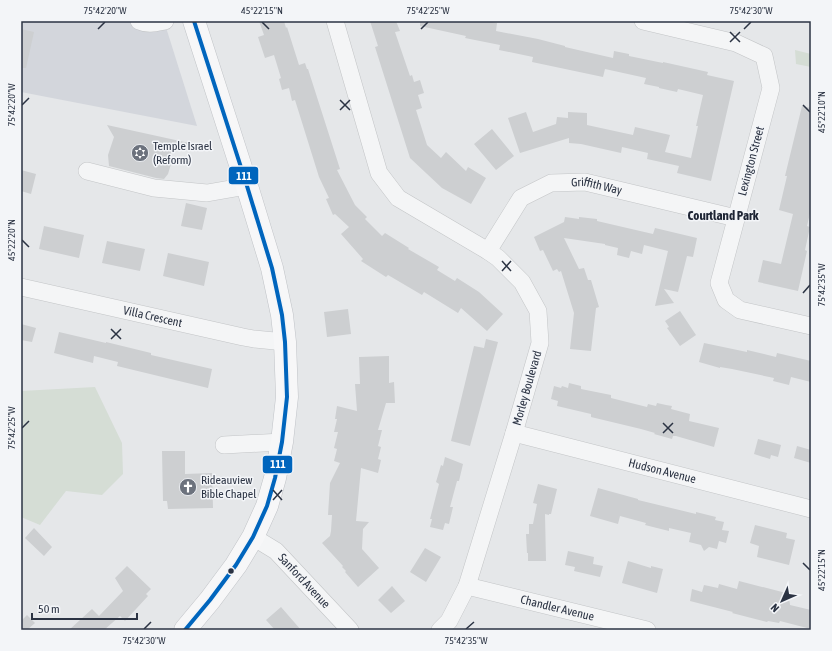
<svg xmlns="http://www.w3.org/2000/svg" width="832" height="651" font-family="'Asap Condensed',sans-serif">
<rect width="100%" height="100%" fill="#e5e7e9"/>
<path fill="#d3d6dc" d="M21,21H164L197,126L21,92Z"/>
<path fill="#d5ddd5" d="M795,50L811,54V67L796,64Z
M95,387L122,443L123,474L102,495L66,491L40,525L21,517V391Z"/>
<path fill="#cdcfd1" d="M259,21H284L286,28L287,27L299,65L305,63L307,69H308L340,169L337,170L355,205L367,217L365,219L382,236L385,233L409,248L408,249L439,267L437,270L455,281L457,278L479,292L503,314L487,331L461,308L458,313L424,292L422,295L388,275L386,277L361,261L363,259L341,234L349,227L335,214L333,215L326,199L329,198L319,177L295,100L292,101L289,88L282,90L279,79L281,78L274,55L265,58L258,37L264,35Z
M370,21H396L400,31L395,32L410,76L412,75L414,82L420,80L424,93L418,95L422,108L416,110L427,145L441,158L446,152L466,171L468,167L486,178L471,204L442,188L410,158L375,47L378,46Z
M420,21H487L497,23L496,31L538,39L565,46V47L613,58L614,51L629,54V56L663,63V62L708,72L707,75L734,81L711,181L677,173L679,166L647,159L648,153L622,147L621,153L581,144L569,143V138L520,153L508,118L526,112L533,132L556,124L557,117L568,118V112L587,113V125L633,135L635,127L670,135L665,152L691,158L698,126H696L703,95L678,89L677,92L659,88V87L644,84L646,78L605,69L603,77L532,62L533,57L499,50L500,45L465,38L466,36L420,26Z
M21,29L34,32L26,68H21Z
M802,106L811,108V209L807,226L810,227L805,250L807,251L798,291L758,282L763,260L781,264L793,214L779,210L787,176H785Z
M107,125L189,143L171,152V164L168,174L164,179L156,178L109,166L108,155L114,137Z
M492,129L514,156L496,170L474,144Z
M21,170L36,174L31,194L21,191Z
M186,203L207,208L202,230L181,226Z
M565,217L579,219V217L597,219V221L653,234L655,228L697,238L693,257L687,256L678,292L664,289L674,303L655,306L668,251L644,245L642,254L631,251L629,258L617,255L618,248L605,245V244L564,238L579,269L584,268L588,280H591L599,307L596,308L591,351L570,349L574,313L561,271L559,272L557,269L553,271L543,250L540,251L534,237L564,222Z
M44,226L84,235L79,258L39,249Z
M107,241L145,249L140,271L102,263Z
M168,253L209,262L204,286L163,276Z
M348,309L351,334L327,337L324,312Z
M680,311L696,335L680,346L667,328L669,327L665,321Z
M21,324L36,328L32,342L21,340Z
M59,332L106,343V342L151,353V355L212,369L208,388L117,366L118,362L94,356L93,363L54,353Z
M486,339L498,342L470,446L451,441L474,346L484,348Z
M704,343L747,352V350L776,357L777,353L811,361V382L791,377L789,385L773,381L774,378L732,369L720,367V368L699,362Z
M389,356V383L394,382L395,403H386L378,430H382L378,446L381,447L378,459L381,460L378,473L361,468L356,521L369,522L363,529L362,549L379,568L358,587L345,572L346,571L342,567L343,566L322,543L330,536L331,531L332,515H328L330,483L340,463L334,461L337,449L334,448L338,432H334L337,419H335L337,406L357,411L355,384H360L359,357Z
M569,383L581,386V389L611,395V398L647,407L648,404L656,406L657,403L666,405L672,406L671,409L690,414L689,421L719,428L714,447L676,436H673L672,439L654,434L655,433L641,429L591,417V414L557,406L558,401L551,399L554,386L561,388L562,386L568,388Z
M758,439L781,445L778,457L771,455L770,459L754,454Z
M797,446L811,450V463L794,458Z
M162,451H185V474L212,473L213,508L168,509L167,501H163Z
M445,457L463,464L459,481H457L450,507H453L449,524L445,523L443,530L430,527L432,519H430L439,484L436,482L441,465L443,466Z
M538,484L557,489L551,514H549V515L545,514L546,561H528V553H527L526,534H529V524H533L537,504L533,503Z
M598,488L638,499V500L696,514V512L716,517L715,520L724,522L722,530L729,531L726,543L719,541L717,549L709,547L704,551L701,545L689,542L691,533L669,528V531L645,525L646,523L620,516L618,524L590,516Z
M755,525L787,533L786,538L795,540L789,565L757,557L759,546L750,543Z
M34,528L52,547L44,556L25,538Z
M425,548L441,557L426,582L410,572Z
M568,551L594,557L593,564L603,566L600,577L574,571L575,567L565,565Z
M628,561L651,568V566L663,569L657,593L622,583Z
M127,566L151,589L146,594L148,596L125,621L120,616L104,630H69L92,609L99,616L123,591L115,578Z
M739,581L786,593L789,597L790,605L811,610V629L780,621L779,623L768,621L767,622L732,613L733,612L690,601L692,589L702,592L704,585L718,588L719,584L737,589Z
M392,586L405,601L391,613L378,600Z
M281,607L301,630H275L266,620Z
M27,615L35,623L27,630H21V621Z"/>
<g fill="none" stroke-linecap="round" stroke-linejoin="round">
<defs>
<g id="minor">
<path d="M139,21C148,25 155,23 165,21"/>
<path d="M335,21L379,173L398,198L488,251L498,258L522,282L538,311L540,343L514,433L467,586L449,621L440,630"/>
<path d="M643,21L736,43L764,56L771,88L719,283L726,300L740,310L811,326"/>
<path d="M87,171L154,188L207,193L247,186"/>
<path id="s1" d="M488,251L521,198L551,183L585,182L736,218"/>
<path id="s2" d="M21,287L243,337L254,339L285,342"/>
<path id="s3" d="M514,433L811,509"/>
<path d="M224,445L282,442"/>
<path id="s4" d="M253,537L276,551L350,630"/>
<path id="s5" d="M467,586L647,630"/>
</g>
<path id="major" d="M185,630L210,600L236,565L253,537L267,506L275,478L282,442L287,397L285,342L282,315L272,268L247,186L194,21"/>
</defs>
<use href="#minor" stroke="#c3c5c7" stroke-width="18"/>
<use href="#major" stroke="#c0c3c7" stroke-width="23"/>
<use href="#minor" stroke="#f4f5f6" stroke-width="17"/>
<use href="#major" stroke="#f7f7f8" stroke-width="22"/>
<defs>
<path id="bus-1" d="M185,630L210,600L236,565L253,537L267,506L275,478L282,442L287,397L285,342L282,315L272,268L247,186L194,21"/>
</defs>
<use href="#bus-1" stroke="#f3f5f8" stroke-width="7"/>
<use href="#bus-1" stroke="#0065bd" stroke-width="4"/>
</g>
<path fill="none" stroke="#2b3343" stroke-width="1.5" d="M262,22L269,29M98,29L105,22M421,29L428,22M744,29L751,22M730,32L740,42M730,42L740,32M340,100L350,110M22,105L29,98M803,105L810,112M340,110L350,100M22,240L29,247M502,261L511,271M502,271L511,261M803,293L810,285M111,329L121,339M111,339L121,329M663,423L673,433M22,428L29,421M663,433L673,423M273,490L282,500M273,500L282,490M803,563L810,570M144,629L151,622M466,629L474,622"/>
<defs>
<symbol id="synagogue-disc" viewBox="-11 -11 22 22"><circle r="9.5" fill="#6c727d" stroke="#f3f5f8"/><path d="M0-6.5L5.6 3.2H-5.6ZM0 6.5L5.6-3.2H-5.6Z" fill="#fff"/></symbol>
<symbol id="church-disc" viewBox="-11 -11 22 22"><circle r="9.5" fill="#6c727d" stroke="#f3f5f8"/><path d="M-1.2-6h2.4v3.5h3.3v2.4h-3.3V6h-2.4V-.1h-3.3v-2.4h3.3Z" fill="#fff"/></symbol>
</defs>
<g fill-rule="evenodd">
<use href="#synagogue-disc" x="130" y="143" width="20" height="20"/>
<use href="#church-disc" x="178" y="477" width="20" height="20"/>
</g>
<circle fill="#2b3343" stroke="#f3f5f8" stroke-width="1.5" cx="231" cy="571" r="3.5"/>
<g text-anchor="middle" dominant-baseline="central" stroke-width="3" stroke-linejoin="round" paint-order="stroke">
<g font-size="12" fill="#2b3343" stroke="#f3f5f8" text-anchor="start">
<text x="153" y="146">Temple Israel<tspan x="153" dy="14">(Reform)</tspan></text>
<text x="201" y="480">Rideauview<tspan x="201" dy="14">Bible Chapel</tspan></text>
</g>
<g font-size="12" fill="#2b3343" stroke="#f3f5f8">
<text transform="translate(751 161) rotate(-75)">Lexington Street</text>
<text stroke="none"><textPath href="#s1" startOffset="142">Griffith Way</textPath></text>
<text stroke="none"><textPath href="#s2" startOffset="135">Villa Crescent</textPath></text>
<text transform="translate(527 388) rotate(-74)">Morley Boulevard</text>
<text stroke="none"><textPath href="#s3" startOffset="153">Hudson Avenue</textPath></text>
<text stroke="none"><textPath href="#s4" startOffset="68">Sanford Avenue</textPath></text>
<text stroke="none"><textPath href="#s5" startOffset="93">Chandler Avenue</textPath></text>
</g>
<g font-size="13" font-weight="bold" fill="#1d2434" stroke="#f3f5f8">
<text x="723" y="215">Courtland Park</text>
</g>
</g>
<g stroke="#f3f5f8" stroke-width="1.5">
<rect x="228" y="166" width="31" height="19" rx="4" fill="#0065bd"/>
<rect x="262" y="455" width="31" height="19" rx="4" fill="#0065bd"/>
</g>
<g font-size="11" text-anchor="middle" font-weight="bold" fill="#fff">
<text x="244" y="180">111</text>
<text x="278" y="468">111</text>
</g>
<rect width="832" height="651" fill="none" stroke="#f3f5f8" stroke-width="44"/>
<g transform="translate(782 601) rotate(225)" stroke="#f3f5f8" stroke-width="3" paint-order="stroke">
<path d="M0-3L7 15L0 10L-7 15Z" fill="#2b3343"/>
<text y="-6" font-size="11" font-weight="bold" text-anchor="middle" fill="#2b3343">N</text>
</g>
<path d="M32 613v6h105v-6" fill="none" stroke="#2b3343" stroke-width="2"/>
<text x="38" y="613" font-size="12" fill="#2b3343" stroke="#f3f5f8" stroke-width="3" paint-order="stroke">50 m</text>
<rect x="22" y="22" width="788" height="607" fill="none" stroke="#2b3343" stroke-width="1.5"/>
<g font-size="10" text-anchor="middle" fill="#2b3343">
<text x="105" y="14">75°42'20"W</text>
<text x="262" y="14">45°22'15"N</text>
<text x="428" y="14">75°42'25"W</text>
<text x="751" y="14">75°42'30"W</text>
<text transform="translate(11 105) rotate(-90)" y="4">75°42'20"W</text>
<text transform="translate(821 112) rotate(-90)" y="4">45°22'10"N</text>
<text transform="translate(11 240) rotate(-90)" y="4">45°22'20"N</text>
<text transform="translate(821 285) rotate(-90)" y="4">75°42'35"W</text>
<text transform="translate(11 428) rotate(-90)" y="4">75°42'25"W</text>
<text transform="translate(821 570) rotate(-90)" y="4">45°22'15"N</text>
<text x="144" y="644">75°42'30"W</text>
<text x="466" y="644">75°42'35"W</text>
</g>
</svg>
